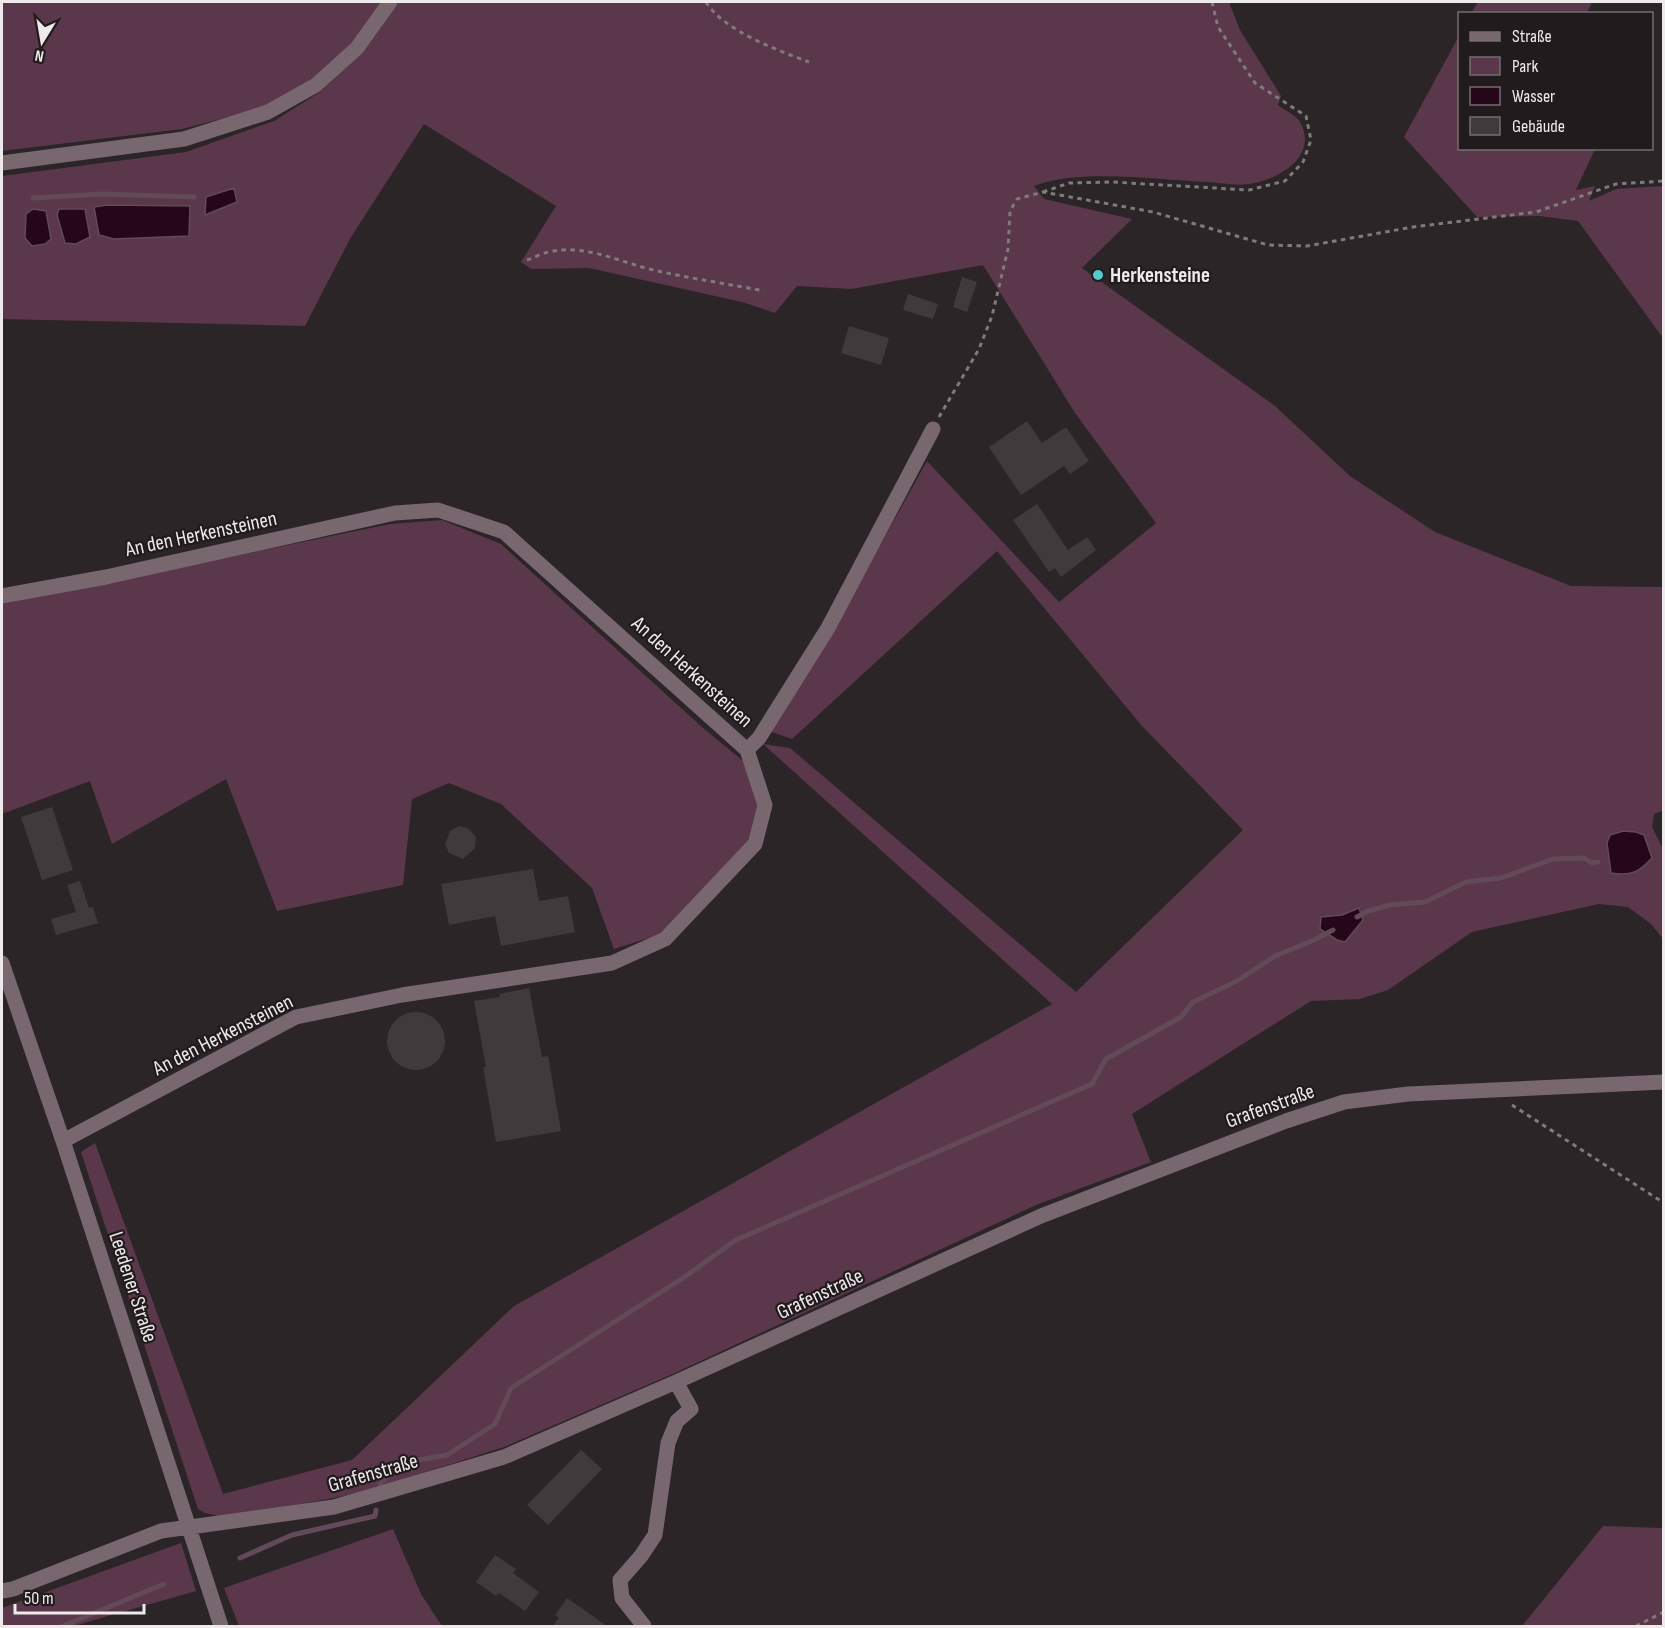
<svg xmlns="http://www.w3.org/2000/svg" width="1665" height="1628" font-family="'Sofia Sans Condensed',sans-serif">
<rect width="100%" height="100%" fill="#2b2528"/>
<path fill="#5a374a" d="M2,2H386L353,44L314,80L268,107L182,129L2,151Z
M397,2H1230V5L1240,30L1281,96L1278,105C1284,110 1296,115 1300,122C1319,156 1279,180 1249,184C1237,186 1221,183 1208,182C1157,180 1081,168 1034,186L1044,199L1132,219L1082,268L1275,406L1350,476L1435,532L1571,586L1663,587L1664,810L1654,814L1652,827L1663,849V939L1651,924L1628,907L1599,904L1472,932L1388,990L1360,999L1311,1001L1132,1114L1151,1162L1036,1205L675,1373L504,1447L389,1484L344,1496L274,1509L220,1516L205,1513L198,1509L81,1152L95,1143L223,1494L352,1460L514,1306L1052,1004L763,744L790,748L1076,992L1243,830L1142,726L997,551L792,739L769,731L833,630L927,461L1059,602L1156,523L1075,413L983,265L851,289L797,286L775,313L742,302L589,268L531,269L521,262L556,206L424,124L351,237L305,326L2,319V176L186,152L274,121L320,92L361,54L395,7Z
M1478,2H1592L1587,13H1471Z
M1459,36L1460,148L1595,149L1576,190L1595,186L1589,201L1616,189L1663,186V338L1578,221L1540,216L1477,217L1404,137Z
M442,520L501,544L703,728L748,765L758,802L748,841L658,935L614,949L592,888L501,804L449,783L412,799L403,885L277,911L226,779L112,844L90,781L2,814V604L390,524Z
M1603,1526L1663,1528V1626H1522Z
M393,1529L421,1594L442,1626H239L224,1588Z
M181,1543L196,1591L73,1626H2V1608Z"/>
<path fill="#260619" stroke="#624a58" stroke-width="1.5" d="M234,188L237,202L205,215L206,197Z
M107,205L190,206L189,236L114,239L99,235L94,207Z
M33,209L46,211L51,239L45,244L32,246L25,238L26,214Z
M59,209H85L90,237L76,244L65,243L57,215Z
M1623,831L1636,832L1644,835L1652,858C1638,873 1631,876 1611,873L1607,843L1610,835Z
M1359,908L1363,920L1345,942L1337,940L1320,929L1321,917L1342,915Z"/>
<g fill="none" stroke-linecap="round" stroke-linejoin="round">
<path stroke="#624a58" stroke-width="5" d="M33,198L103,194L194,197
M1357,917L1368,911L1390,905L1425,902L1466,882L1501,878L1553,859L1584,858L1592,863L1598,862
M380,1484L400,1463L447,1455L495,1424L511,1388L683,1278L736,1240L1092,1084L1106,1059L1181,1017L1193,1002L1237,981L1275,956L1314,940L1333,930
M240,1558L292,1535L375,1516L376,1510
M63,1626L164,1584"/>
</g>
<path fill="#413a3d" d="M962,277L977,282L967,312L953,307Z
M908,294L938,304L933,319L903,310Z
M849,326L889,338L881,365L841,353Z
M1027,421L1042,443L1066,427L1089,461L1070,474L1064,466L1021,495L989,447Z
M1037,504L1068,550L1087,537L1096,550L1061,577L1055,568L1049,572L1013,520Z
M52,807L73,870L42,880L21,817Z
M459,826L469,829L476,837L475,848L463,859L449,853L445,844L450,831Z
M533,869L539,901L568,896L575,932L501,946L495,916L449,925L441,884Z
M80,881L89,908L93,907L98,923L56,935L51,919L76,912L67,885Z
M529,988L542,1057L548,1056L561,1131L496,1142L483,1067H486L474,1001L500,997L499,994Z
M387 1041a29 29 0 1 1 58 0a29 29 0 1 1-58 0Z
M581,1450L602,1469L548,1525L527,1505Z
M495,1555L516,1569L513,1573L539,1592L525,1611L499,1593L496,1596L476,1582Z
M567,1598L607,1626H553L559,1618L555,1615Z"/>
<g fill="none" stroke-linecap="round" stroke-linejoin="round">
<path stroke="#7f7a7c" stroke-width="3" stroke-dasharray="4.5 4.5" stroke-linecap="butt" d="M706,2C724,31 777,50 809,62
M1043,192L1069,183L1112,182L1249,190L1285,181L1303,162L1311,140L1306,116L1255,83L1218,27L1212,2
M527,260C534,258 542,253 549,252C586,243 623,264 658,271C693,279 729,284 764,291
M939,417L979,349L992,316L1008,249L1010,211L1017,199L1043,192L1153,212L1268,245L1307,246L1413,227L1536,212L1616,184L1664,181
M1512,1105L1664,1203
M1636,1626L1664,1612"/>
<path stroke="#796770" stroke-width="15" d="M2,163L184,139L268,112L316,85L357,48L390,2
M2,596L106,577L395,513L438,510L504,532L747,750L765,805L755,844L665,939L612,963L402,995L296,1017L63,1141
M747,750L759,738L828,628L933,429
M2,963L63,1141L221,1626
M2,1591L13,1589L161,1531L334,1507L504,1457L676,1382L1041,1216L1286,1121L1344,1102L1408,1094L1664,1082
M644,1626L622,1598L620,1580L641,1556L655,1535L668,1443L677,1421L691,1409L676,1382"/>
</g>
<circle fill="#52cdcf" stroke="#221b1e" stroke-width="2" cx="1098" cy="275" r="6"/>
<g text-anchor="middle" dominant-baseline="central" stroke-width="4.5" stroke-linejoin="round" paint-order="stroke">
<g font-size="21" font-weight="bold" fill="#eee9eb" stroke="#221b1e" text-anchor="start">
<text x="1110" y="275">Herkensteine</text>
</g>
<g font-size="21" fill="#eee9eb" stroke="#221b1e">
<text transform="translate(201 534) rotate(-12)">An den Herkensteinen</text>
<text transform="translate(692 672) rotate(42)">An den Herkensteinen</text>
<text transform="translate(223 1035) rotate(-27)">An den Herkensteinen</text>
<text transform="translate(1270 1106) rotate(-20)">Grafenstraße</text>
<text transform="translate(133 1287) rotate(72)">Leedener Straße</text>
<text transform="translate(820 1294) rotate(-25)">Grafenstraße</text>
<text transform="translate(373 1473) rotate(-16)">Grafenstraße</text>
</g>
</g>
<rect width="1665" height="1628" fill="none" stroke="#eee9eb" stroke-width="6"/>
<rect x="1458" y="12" width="195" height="138" fill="#221b1e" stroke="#746d70" stroke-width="1.5"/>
<rect x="1470" y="32" width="30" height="9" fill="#796770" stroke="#746d70" stroke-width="1.5"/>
<text x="1512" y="42" font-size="18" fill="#eee9eb">Straße</text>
<rect x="1470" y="57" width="30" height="18" fill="#5a374a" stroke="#746d70" stroke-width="1.5"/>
<text x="1512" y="72" font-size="18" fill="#eee9eb">Park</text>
<rect x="1470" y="87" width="30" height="18" fill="#260619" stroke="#746d70" stroke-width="1.5"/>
<text x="1512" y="102" font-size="18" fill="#eee9eb">Wasser</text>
<rect x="1470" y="117" width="30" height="18" fill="#413a3d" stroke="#746d70" stroke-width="1.5"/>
<text x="1512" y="132" font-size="18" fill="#eee9eb">Gebäude</text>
<g transform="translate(42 42) rotate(191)" stroke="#221b1e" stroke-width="4.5" paint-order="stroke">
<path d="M0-4.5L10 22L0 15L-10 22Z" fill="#eee9eb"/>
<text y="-9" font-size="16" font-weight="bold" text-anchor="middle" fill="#eee9eb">N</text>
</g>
<path d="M15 1604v9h129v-9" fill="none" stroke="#eee9eb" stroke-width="3"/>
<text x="24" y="1604" font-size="18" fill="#eee9eb" stroke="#221b1e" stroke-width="4.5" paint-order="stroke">50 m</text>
</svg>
